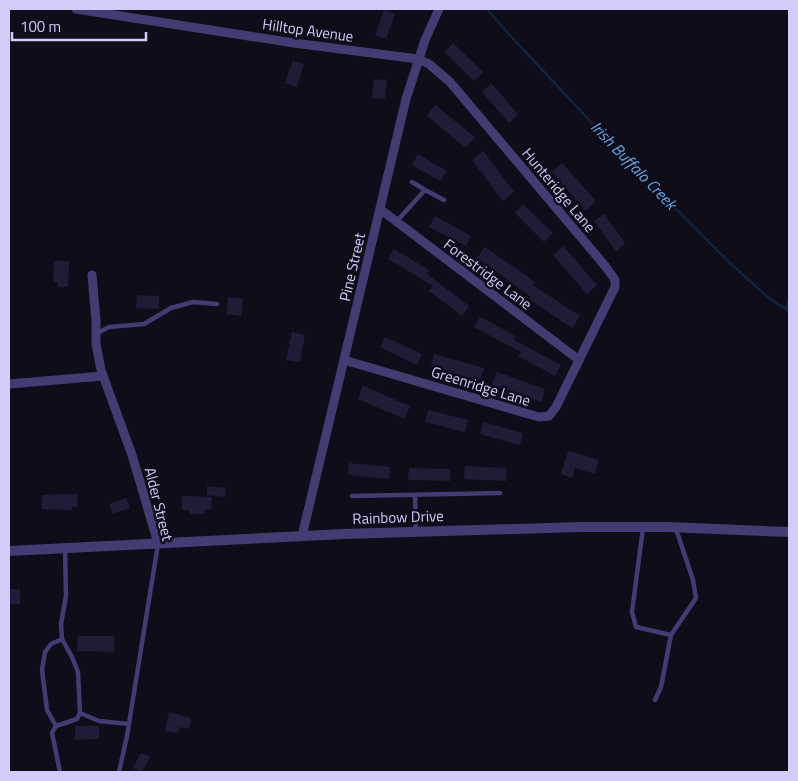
<svg xmlns="http://www.w3.org/2000/svg" width="798" height="781" font-family="'Titillium Web',sans-serif">
<rect width="100%" height="100%" fill="#0f0d1a"/>
<g fill="none" stroke-linecap="round" stroke-linejoin="round">
<path stroke="#12233d" stroke-width="2.5" d="M487,9L507,32L618,151L731,264L770,299L789,311
M786,309L789,299"/>
</g>
<path fill="#221b38" d="M384,10L395,14L386,39L375,35Z
M453,43L483,72L474,81L444,52Z
M293,60L304,64L297,87L285,83Z
M374,79L387,80L385,99L372,98Z
M491,83L518,114L509,123L482,92Z
M435,105L475,137L466,148L427,116Z
M483,151L514,192L503,201L472,160Z
M418,154L447,171L440,181L412,165Z
M562,163L596,201L586,211L552,172Z
M523,204L553,233L544,242L515,213Z
M604,214L625,243L616,252L594,221Z
M435,216L471,236L466,246L429,227Z
M563,246L597,285L587,294L553,255Z
M485,247L535,282L533,285L580,316L572,328L529,299L531,297L477,258Z
M394,249L429,270L427,274L469,306L462,316L429,291L433,286L388,259Z
M54,261H69L68,287H58V282H53Z
M137,295L159,296V309L136,308Z
M228,297L243,299L241,316L226,314Z
M480,317L516,336L514,340L561,365L555,376L518,356L521,352L474,327Z
M292,332L305,335L300,362L286,360Z
M385,337L422,354L417,365L380,347Z
M434,354L484,368L480,381L431,367Z
M497,372L545,389L541,402L492,385Z
M363,386L410,406L405,419L358,399Z
M428,410L468,420L465,432L425,422Z
M483,422L523,433L520,445L480,434Z
M568,451L599,460L595,474L575,468L572,478L561,474Z
M349,463L390,467L389,479L348,475Z
M465,466L506,468V481L464,479Z
M409,468L450,469V481L408,480Z
M207,486L226,488L225,497L207,495Z
M77,494L78,507H72V510L42,509V495Z
M182,496L212,497L211,509H205L204,514H189V510H182Z
M126,498L130,508L113,514L109,504Z
M10,589H20V604H10Z
M78,636H114V652L77,651Z
M169,712L191,718L189,729L180,727L178,733L165,731Z
M75,726H99V739L75,740Z
M141,753L150,757L142,772L133,768Z"/>
<g fill="none" stroke-linecap="round" stroke-linejoin="round">
<path stroke="#413d73" stroke-width="4.5" d="M425,190L444,200
M396,222L425,190L412,182
M96,334L109,327L144,324L171,308L193,302L217,304
M415,495L416,532
M352,496L500,493
M643,528L632,612L636,627L671,635
M655,700L661,687L671,635L696,598L693,580L676,529
M80,713L99,721L129,724
M56,726L47,710L42,670L45,652L51,644L62,639
M60,772L52,733L56,726L77,719L80,713L78,672L72,657L62,639L61,624L66,596L65,548
M119,772L127,736L158,544"/>
<path stroke="#413d73" stroke-width="9" d="M76,9L294,43L418,59L429,64L450,82L606,267L615,280V287L556,407L549,416L539,417L344,360
M380,209L579,360
M92,275L96,321V344L101,370L132,455L158,543
M9,384L103,376
M302,536L406,99L425,40L439,9"/>
<path stroke="#413d73" stroke-width="10" d="M9,551L344,534L580,527H668L789,532"/>
</g>
<g text-anchor="middle" dominant-baseline="central" stroke-width="5" stroke-linejoin="round" paint-order="stroke">
<g font-size="15" fill="#d3ccf9" stroke="#0f0d1a">
<text transform="translate(308 30) rotate(8)">Hilltop Avenue</text>
<text transform="translate(559 190) rotate(50)">Hunteridge Lane</text>
<text transform="translate(352 267) rotate(-77)">Pine Street</text>
<text transform="translate(488 274) rotate(37)">Forestridge Lane</text>
<text transform="translate(481 386) rotate(17)">Greenridge Lane</text>
<text transform="translate(159 504) rotate(76)">Alder Street</text>
<text transform="translate(398 517) rotate(-2)">Rainbow Drive</text>
</g>
<g font-size="16" font-style="italic" fill="#67aaec" stroke="#0f0d1a">
<text transform="translate(634 165) rotate(46)">Irish Buffalo Creek</text>
</g>
</g>
<rect width="798" height="781" fill="none" stroke="#d3ccf9" stroke-width="20"/>
<path d="M12 32v8h134v-8" fill="none" stroke="#d3ccf9" stroke-width="2.5"/>
<text x="20" y="32" font-size="15" fill="#d3ccf9" stroke="#0f0d1a" stroke-width="4" paint-order="stroke">100 m</text>
</svg>
